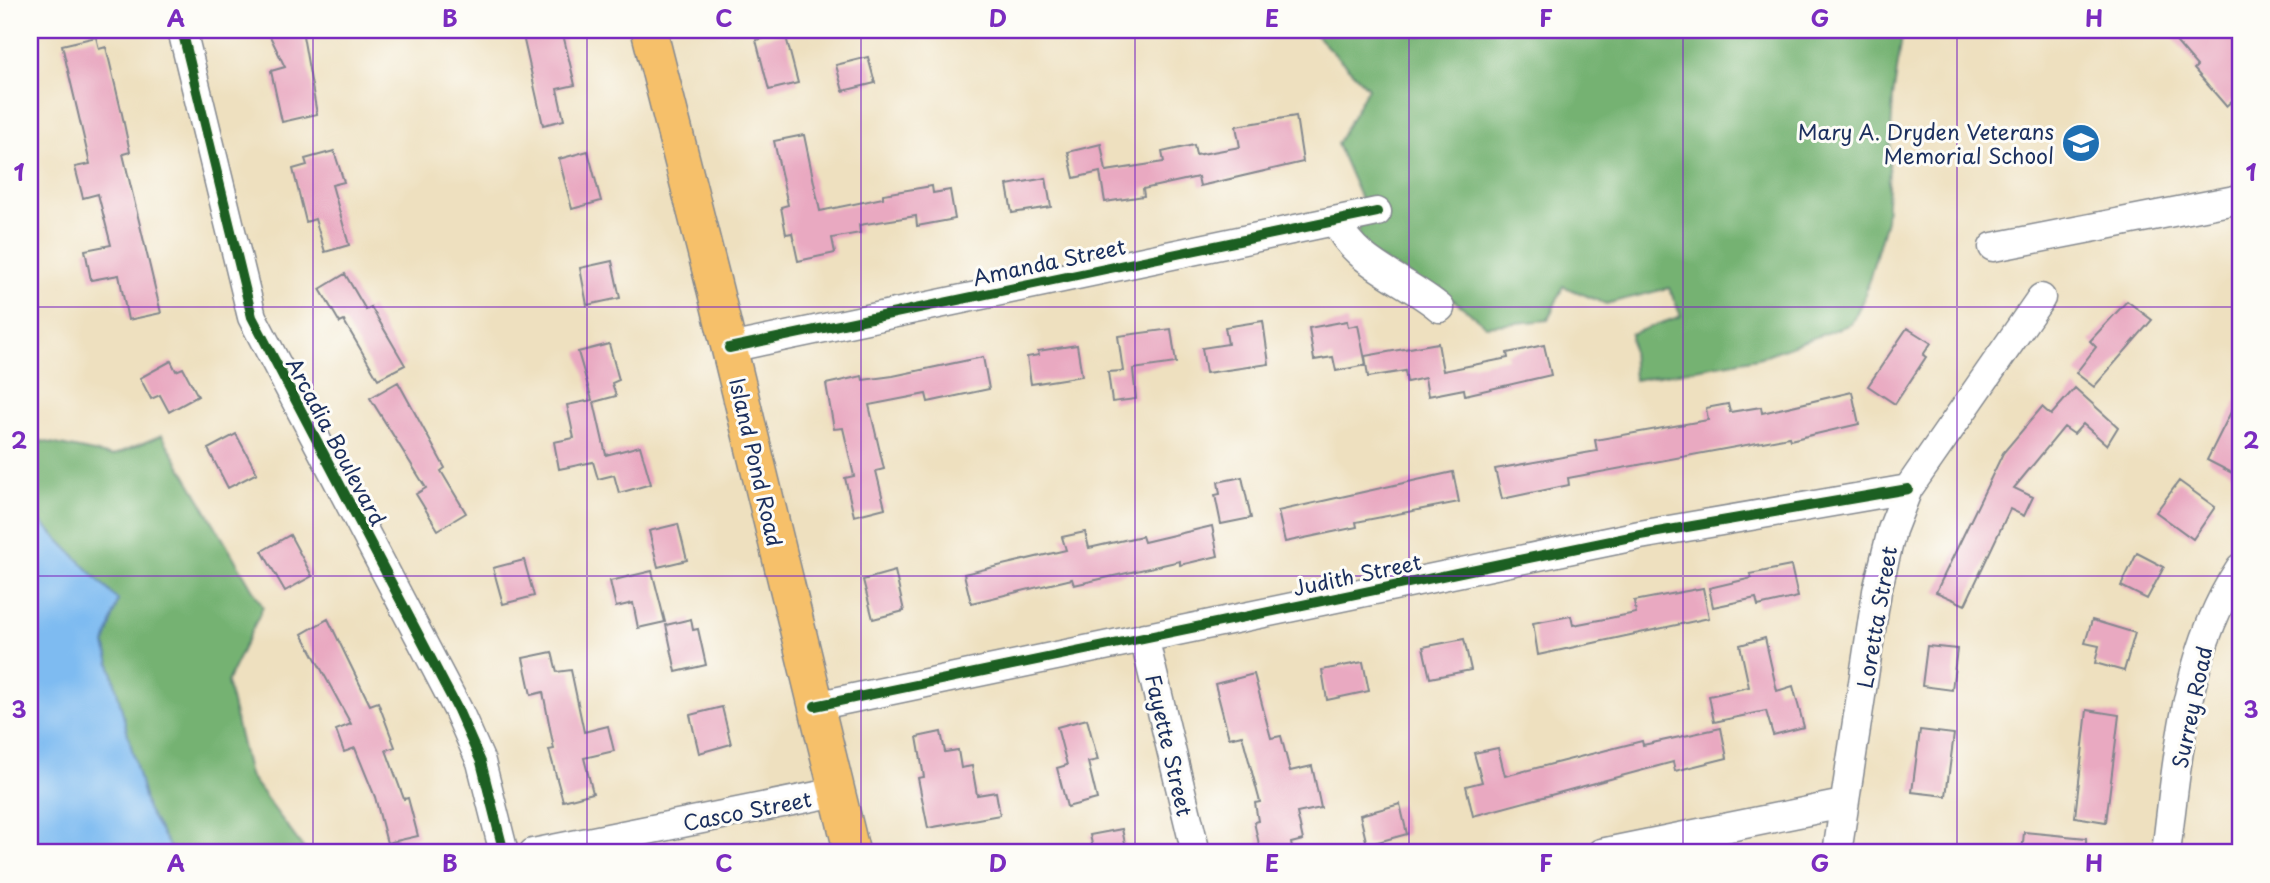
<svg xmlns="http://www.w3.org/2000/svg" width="2270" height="883" font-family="'Playpen Sans',sans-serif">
<rect width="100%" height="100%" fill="#fdfcf7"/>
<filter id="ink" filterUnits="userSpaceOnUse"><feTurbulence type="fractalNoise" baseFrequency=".0143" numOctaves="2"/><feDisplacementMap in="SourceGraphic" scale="14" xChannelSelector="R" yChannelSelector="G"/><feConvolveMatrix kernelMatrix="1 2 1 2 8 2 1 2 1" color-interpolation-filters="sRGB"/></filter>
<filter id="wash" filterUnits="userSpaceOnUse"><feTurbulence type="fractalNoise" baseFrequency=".00686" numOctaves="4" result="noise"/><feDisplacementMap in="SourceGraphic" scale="28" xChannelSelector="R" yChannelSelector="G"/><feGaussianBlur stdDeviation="1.57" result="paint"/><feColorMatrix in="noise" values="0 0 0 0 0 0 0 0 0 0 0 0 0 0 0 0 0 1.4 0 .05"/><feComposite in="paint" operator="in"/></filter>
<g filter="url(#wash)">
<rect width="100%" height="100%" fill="#eee0bf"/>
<path fill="#75b272" stroke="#487068" stroke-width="2" d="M1209,30H1410L1420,36L1435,30H1903L1893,97L1886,220L1864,298L1851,324L1758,358L1634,380L1631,334L1681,316L1669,288L1606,304L1563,286L1548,320L1486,326L1455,301L1358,247L1361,199L1337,144L1368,88L1312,31L1215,34Z
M162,435L263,607L227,682L249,775L307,853H173L147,809L105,644L118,600L30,511V445L42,441L112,456Z"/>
<path fill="#7ebbf1" stroke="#4c75a8" stroke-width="2" d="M30,511L118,600L105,644L147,809L173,853H30Z"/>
<g id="blocks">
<path fill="#e9a9c1" d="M267,30H302L317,114L282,122L271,71L285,67Z
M548,30H562L575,85L557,89L564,120L543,125L523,36Z
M2166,30H2240V94L2226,106L2194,69L2197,66Z
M785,33L798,83L769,90L756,40Z
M96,37L99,49L106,47L122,114L130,152L123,154L161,313L128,320L119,275L91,280L85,250L111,245L98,194L83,198L75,167L90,164L62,45Z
M868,57L875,83L843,91L836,65Z
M1296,116L1303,162L1200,186L1198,177L1143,189L1144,196L1105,202L1100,172L1074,178L1068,152L1101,144L1106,171L1164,162L1162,152L1194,145L1196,155L1240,147L1236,126Z
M804,135L820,211L883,198V194L932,186L933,193L950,190L955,219L917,226L916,216L859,225L860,233L832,238L835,253L798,261L792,233L786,234L781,207L788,205L774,141Z
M334,151L344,182L332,185L349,245L325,252L315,219L306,222L293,169L307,165L305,159Z
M588,151L601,201L572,209L559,159Z
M1046,178L1051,207L1012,213L1007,185Z
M612,261L620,298L587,305L580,268Z
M345,274L366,310L371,307L405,365L378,379L344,321L340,323L320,289Z
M2127,301L2152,320L2094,387L2076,373L2096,347L2090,341Z
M1263,321L1269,364L1206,373L1202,348L1228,344L1225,327Z
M1347,321L1348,327L1358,325L1366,365L1336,371L1333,357L1314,360L1309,328Z
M1907,328L1931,343L1923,355L1926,357L1895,404L1868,386Z
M1171,329L1176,363L1133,369L1136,399L1112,402L1108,372L1123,371L1118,336Z
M1438,343L1443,371L1508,358L1507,353L1544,345L1551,375L1465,395L1464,389L1428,396L1425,378L1407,382L1405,371L1368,377L1365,356Z
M609,344L619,380L612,383L616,396L594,402L606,455L640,446L651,484L619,493L614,475L598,479L593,462L559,469L554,442L574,438L567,405L592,400L578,352Z
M1077,345L1082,376L1031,384L1027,357L1039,355L1038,351Z
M983,357L989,389L928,402L926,394L869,405L884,469L876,471L885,508L854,516L845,478L854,476L843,428L834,429L826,384L862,376L863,380L893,376Z
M171,361L176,371L183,368L198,396L169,412L160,395L151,399L140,378Z
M398,382L445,468L441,471L466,513L438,530L416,494L426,488L370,398Z
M2075,388L2118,427L2107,445L2083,424L2074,434L2064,427L2014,488L2033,497L2024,516L2010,509L1965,605L1936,592L2003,453L2042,407L2051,415Z
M1852,392L1859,424L1790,440L1789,437L1568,478L1569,485L1502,499L1495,469L1597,451L1595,440L1708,420L1706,408L1728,404L1730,412L1761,407L1762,413Z
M2240,394V477L2207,460Z
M236,434L257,473L228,488L208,449Z
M1453,472L1459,502L1356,522L1357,527L1285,542L1278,511Z
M1242,477L1251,518L1221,524L1215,495L1220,494L1218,482Z
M2179,481L2215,507L2193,539L2156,512Z
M678,524L687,560L658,567L649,531Z
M1212,526L1218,556L1180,565V561L1074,585L1072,579L971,603L964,574L1066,550L1062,537L1085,532L1089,548L1142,536L1144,542Z
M290,535L312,576L285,591L262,551Z
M2137,553L2164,567L2147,599L2121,586Z
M524,560L534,596L503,604L493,568Z
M1791,566L1798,597L1758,606L1756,598L1713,607L1709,588L1752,578L1750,574Z
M652,571L665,622L638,628L633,603L616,607L610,581Z
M895,571L904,611L873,619L863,580Z
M1703,588L1709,618L1538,655L1533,623L1571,616L1573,625L1636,613L1634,601Z
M328,619L370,705L378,702L395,747L386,750L404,799L408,798L418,836L387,843L375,797L355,748L344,752L336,730L351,724L302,634Z
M691,619L693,630L698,629L706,665L676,672L666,625Z
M2092,620L2135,633L2124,671L2095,663L2099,646L2085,643Z
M1765,638L1777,691L1793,686L1804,727L1773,735L1766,711L1714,722L1709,696L1749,687L1740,645Z
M1464,639L1471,670L1430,678L1423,647Z
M1927,646L1957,649L1952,690L1922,686Z
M552,652L557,672L571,670L584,732L608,726L614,751L584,758L593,793L563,801L549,750L554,749L543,692L531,695L523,658Z
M1363,662L1369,691L1327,700L1322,670Z
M1254,674L1271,738L1281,736L1290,771L1312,766L1321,808L1297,813L1303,840L1291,843L1293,853H1261L1254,822L1258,821L1255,803L1260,802L1242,735L1229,738L1215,684Z
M722,707L731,744L699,753L690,715Z
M2087,710L2119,715L2106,822L2075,817Z
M1087,719L1098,760L1088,762L1097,799L1067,807L1057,768L1067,765L1057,727Z
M1721,728L1727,758L1675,771L1673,762L1473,816L1466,786L1482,782L1474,753L1498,748L1505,776L1642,741L1643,745Z
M1920,730L1954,734L1946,796L1912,792Z
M941,732L945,752L958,750L961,768L972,766L977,795L996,792L1000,815L928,828L918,778L924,777L917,737Z
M1400,804L1407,834L1367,845L1360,815Z
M1122,829L1127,853H1094L1090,835Z
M2024,832L2086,838V853H2022Z"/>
</g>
</g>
<g filter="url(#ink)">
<use href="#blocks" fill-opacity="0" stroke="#84888e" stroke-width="2"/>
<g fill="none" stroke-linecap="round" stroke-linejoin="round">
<defs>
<path id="minor" d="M182,30L252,317L458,710L481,762L504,853
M1336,221C1354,264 1406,279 1440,308
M1993,247L2240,199
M729,348L1377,212
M1144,637L1196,853
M815,706L1640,535L1908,489
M533,853L837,792
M1601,853L1843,804
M1837,853L1877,591L1892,530L1908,489L2041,298
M2166,853C2178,757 2185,651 2240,568"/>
<path id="major" d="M649,30L715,290L852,853"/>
</defs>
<use href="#minor" stroke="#84888e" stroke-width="31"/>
<use href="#major" stroke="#84888e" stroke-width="38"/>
<use href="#minor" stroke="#fff" stroke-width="28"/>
<use href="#major" stroke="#f6c06b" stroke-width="35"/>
<defs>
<path id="cycleway" d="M182,30L252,317L458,710L481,762L504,853
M729,348L1377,212
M815,706L1640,535L1908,489"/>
</defs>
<use href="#cycleway" stroke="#fdfcf7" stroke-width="15"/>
<use href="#cycleway" stroke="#1b5e20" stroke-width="10"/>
</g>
</g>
<path fill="none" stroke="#7b2cbf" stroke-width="2" stroke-opacity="0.55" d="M313,30V853M587,30V853M861,30V853M1135,30V853M1409,30V853M1683,30V853M1957,30V853M30,307H2240M30,576H2240"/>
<defs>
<symbol id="school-disc" viewBox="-11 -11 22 22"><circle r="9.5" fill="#1f6fb2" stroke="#fdfcf7"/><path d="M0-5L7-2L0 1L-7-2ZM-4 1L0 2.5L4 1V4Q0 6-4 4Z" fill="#fff"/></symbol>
</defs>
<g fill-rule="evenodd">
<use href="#school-disc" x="2059" y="121" width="44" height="44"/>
</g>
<g text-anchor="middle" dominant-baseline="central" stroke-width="6" stroke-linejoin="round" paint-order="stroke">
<g font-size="21" fill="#1b2f5e" stroke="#fdfcf7" text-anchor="end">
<text x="2054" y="131">Mary A. Dryden Veterans<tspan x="2054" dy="24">Memorial School</tspan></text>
</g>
<g font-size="21" fill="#1b2f5e" stroke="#fdfcf7">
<text transform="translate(1049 261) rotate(-12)">Amanda Street</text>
<text transform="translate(337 441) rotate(62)">Arcadia Boulevard</text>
<text transform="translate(757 462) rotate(77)">Island Pond Road</text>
<text transform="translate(1357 574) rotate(-12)">Judith Street</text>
<text transform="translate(1876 617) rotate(-80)">Loretta Street</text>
<text transform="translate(2191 707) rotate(-78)">Surrey Road</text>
<text transform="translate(1170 745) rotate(77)">Fayette Street</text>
<text transform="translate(747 810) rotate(-11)">Casco Street</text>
</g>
</g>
<rect width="2270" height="883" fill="none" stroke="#fdfcf7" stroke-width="77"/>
<rect x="38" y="38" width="2194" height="806" fill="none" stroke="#7b2cbf" stroke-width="2.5"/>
<g font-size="23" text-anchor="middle" font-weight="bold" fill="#7b2cbf">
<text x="176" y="27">A</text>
<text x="450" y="27">B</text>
<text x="724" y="27">C</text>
<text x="998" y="27">D</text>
<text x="1272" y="27">E</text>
<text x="1546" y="27">F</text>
<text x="1820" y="27">G</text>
<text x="2094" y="27">H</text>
<text x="19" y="181">1</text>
<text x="2251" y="181">1</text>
<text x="19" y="449">2</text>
<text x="2251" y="449">2</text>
<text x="19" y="718">3</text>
<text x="2251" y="718">3</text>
<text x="176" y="872">A</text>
<text x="450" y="872">B</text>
<text x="724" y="872">C</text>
<text x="998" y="872">D</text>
<text x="1272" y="872">E</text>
<text x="1546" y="872">F</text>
<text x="1820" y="872">G</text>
<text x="2094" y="872">H</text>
</g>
</svg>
